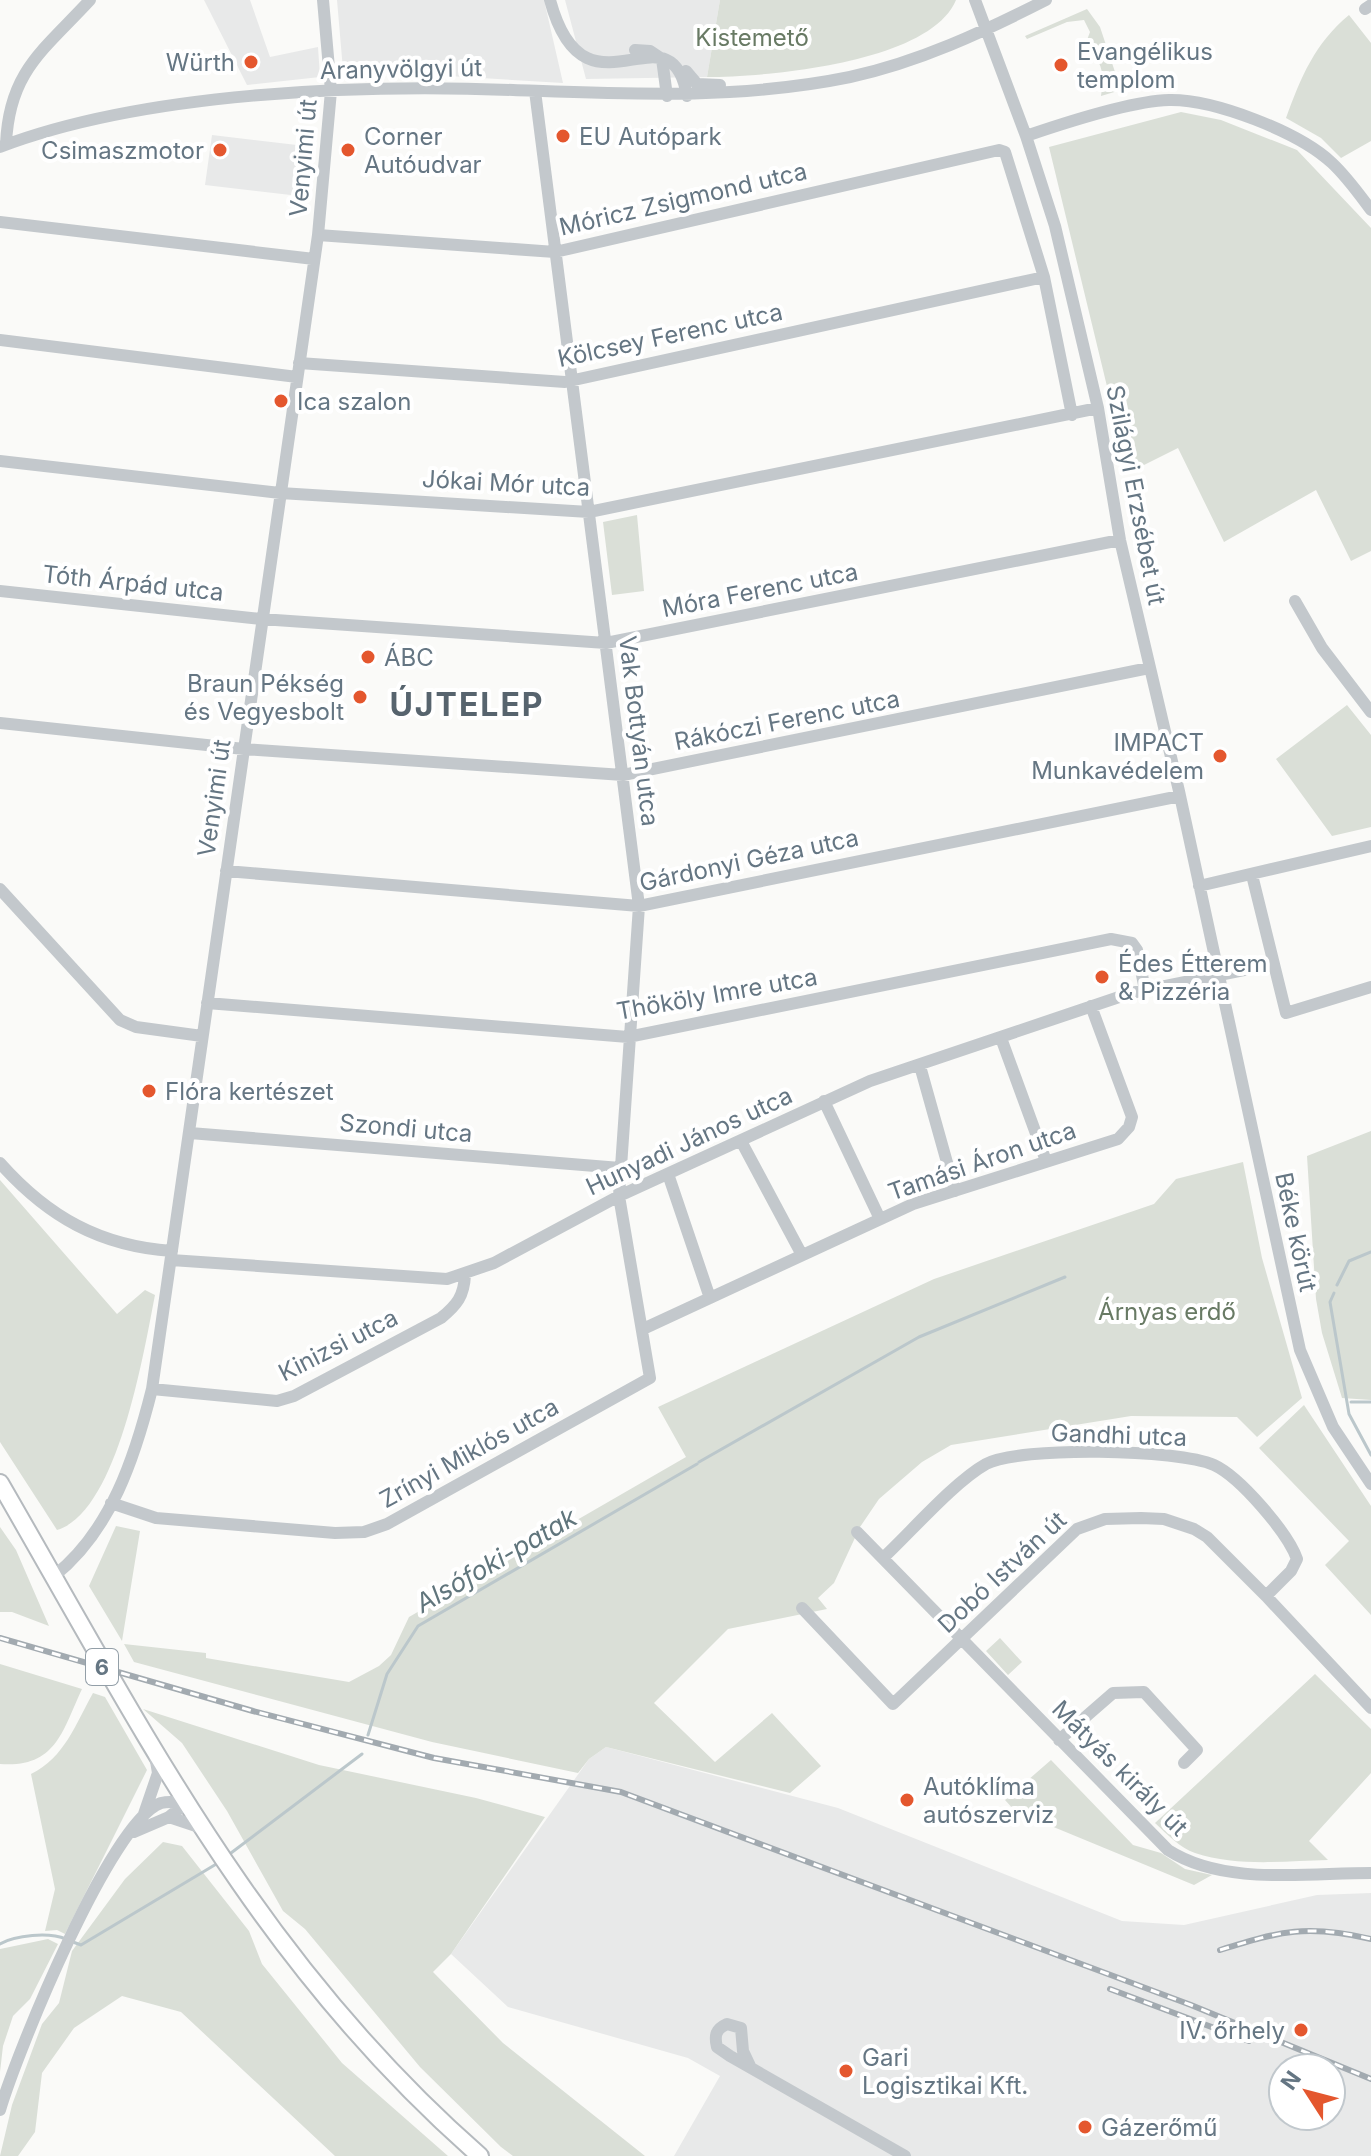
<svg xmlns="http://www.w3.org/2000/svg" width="1371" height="2156" font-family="Inter,sans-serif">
<rect width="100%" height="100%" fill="#fafaf8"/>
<path fill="#e8e9e9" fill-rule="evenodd" d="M204,0H250L270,57L318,47L320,77L247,85Z
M337,0H544L563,83L415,74L351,75L343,70Z
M565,0H720L707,77L586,79Z
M212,135L314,147L308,197L205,185Z
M606,1747L838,1808L1122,1921L1184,1925L1317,1895L1371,1893V2156H674L720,2076L688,2058L508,2007L451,1954L589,1759ZM1283,2068H1331V2116H1283Z"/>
<path fill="#dadfd7" d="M720,0H956C930,63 767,77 707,77Z
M1087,9L1100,27L1121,90L1101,96C1104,75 1104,60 1084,48L1090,32L1084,20L1067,22L1027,39L1025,36Z
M1349,15L1371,43V141L1341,158L1321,138L1286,118C1301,77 1315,43 1349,15Z
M1181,112L1221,120L1297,150L1371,228V551L1351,561L1316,490L1224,542L1178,448L1128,473L1049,147Z
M637,515L644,591L612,595L603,522Z
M1347,705L1371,735V827L1332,836L1276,759Z
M1371,1131V1400L1342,1398L1322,1333L1316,1299L1307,1156Z
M1243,1162L1262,1258L1302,1398L1257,1437L1237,1417L1131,1416L951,1445L922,1462L879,1499L860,1527L834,1583L818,1598L827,1609L728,1629L654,1703L715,1762L772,1713L821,1766L790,1793L606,1747L589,1759L578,1773L432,1742L134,1662L124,1644L206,1653V1658L349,1682L379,1666L391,1655L409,1617L686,1457L658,1407L934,1279L1154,1204L1176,1179Z
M0,1180L117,1314L145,1290L155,1295C144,1351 118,1512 57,1530L0,1442Z
M1304,1405L1371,1506V1615L1325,1565L1349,1541L1259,1448Z
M116,1526L140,1531L122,1641L89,1586Z
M0,1527L16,1550L49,1626L12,1612H0Z
M1000,1638L1022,1662L1008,1675L986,1651Z
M0,1664L82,1689C62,1732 56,1768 0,1764Z
M1315,1674L1371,1729V1773L1309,1841L1328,1860C1285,1861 1237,1867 1195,1853C1180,1848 1167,1834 1155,1823Z
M93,1693L105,1697L147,1770L65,1934L57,1930L45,1931L55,1889L31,1774C65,1757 75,1725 93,1693Z
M143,1709L319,1765L476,1798L545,1817L451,1954L433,1972L503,2043L645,2156H513L501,2147L420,2067L305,1929L283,1911L227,1811L182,1743Z
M1051,1760L1133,1845L1161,1853L1185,1869L1212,1875L1194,1885L1015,1811L1005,1800Z
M163,1842L182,1846L249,1931L262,1964L342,2063L448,2156H335L181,2012L122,1996L74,2028L42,2073L35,2132L18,2156H0L12,2105L42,2024L59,2003L72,1951L125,1879Z
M48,1939L58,1944L30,1999L13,2016L3,2046L0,2072V1949Z"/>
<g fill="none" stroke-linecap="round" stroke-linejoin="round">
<path stroke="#bbc7cb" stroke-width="3" d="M1337,1285L1349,1261L1371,1252
M1334,1293L1330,1302L1349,1414L1371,1455
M1351,1402H1371
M699,1462L919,1337L1065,1277
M368,1735L387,1674L418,1626L697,1464
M227,1856L362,1754
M73,1942L81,1945L218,1863
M0,1944C15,1935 49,1932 66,1939"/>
<defs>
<path id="major" d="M0,1483C144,1732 258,1962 480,2156"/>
</defs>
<use href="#major" stroke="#b5babe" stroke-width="20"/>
<path stroke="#c3c8cc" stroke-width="12" d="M550,0C585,130 671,0 687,96
M975,0L1026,136L1055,226L1098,408L1120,540L1179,791L1300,1350L1333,1427L1371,1484
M1365,9L1371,5
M635,50L650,51L662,59L667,96
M686,71L697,84L720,85
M1026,136C1064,123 1130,101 1169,100C1214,99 1299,132 1332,163C1347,177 1359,194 1371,210
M6,144C9,71 44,50 90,0
M0,147C144,92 360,84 513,90C627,94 738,100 850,77C919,62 983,32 1046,0
M0,222L314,259
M318,235L555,252L999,150L1005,152L1044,277L1072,415
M0,340L297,377
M299,363L565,382L1044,277
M0,461L280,493L589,512L1098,408
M0,591L261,619L606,643L1120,540
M1295,601L1322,648L1371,712
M0,723L244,749L623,775L1149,668
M226,871L639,906L1180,796
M1252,875L1286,1013L1371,987
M1199,886L1371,846
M0,889L120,1020L136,1027L202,1036
M207,1003L628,1037L1111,939L1132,943L1137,950L1145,990
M1001,1038L1046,1161
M920,1066L955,1191
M824,1101L880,1219
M190,1133L620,1168
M741,1141L802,1255
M0,1163C48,1217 100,1246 172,1251
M668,1174L710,1298
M171,1260L447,1279L494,1263L619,1196L870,1081L1131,993L1274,964
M643,1329L913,1204L1118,1139L1129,1127L1132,1117L1091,1006
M152,1389L277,1401L294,1396L441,1318C457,1305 464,1296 465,1275
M111,1503L156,1518L335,1533L364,1532L387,1524L650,1378L619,1196L639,906L535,91
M857,1532L1168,1850C1224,1886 1306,1873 1371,1873
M883,1558C911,1532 954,1482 986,1464C1020,1446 1178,1449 1214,1465C1240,1477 1288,1533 1297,1559L1291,1571L1266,1596
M54,1576C111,1531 135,1457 152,1389L318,235L331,91L323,0
M802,1608L893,1704L1077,1529L1105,1519L1141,1518L1164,1519L1194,1529L1207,1537L1266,1596L1371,1708
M1059,1740L1113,1693L1144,1692L1197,1750L1184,1763
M144,1814L158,1773L155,1755
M169,1817L199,1827
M134,1832L169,1817L185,1804
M751,2068L743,2051L741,2028L727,2024C716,2029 714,2035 717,2047L730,2056L905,2156
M0,2110C16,2055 111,1820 161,1803C169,1801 177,1802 185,1804"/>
<use href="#major" stroke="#fff" stroke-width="16"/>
<defs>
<path id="rail" d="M0,1638L253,1711L434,1758L621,1792L1191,2005L1371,2079
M1220,1950C1281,1931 1307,1924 1371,1939
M1110,1989L1249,2041"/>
</defs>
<use href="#rail" stroke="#a2aab0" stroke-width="6"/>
<use href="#rail" stroke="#fff" stroke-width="3" stroke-dasharray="9" stroke-linecap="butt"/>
</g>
<g fill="#e4572e" stroke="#fff" stroke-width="3">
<circle cx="251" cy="62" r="8"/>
<circle cx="1061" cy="65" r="8"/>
<circle cx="563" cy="136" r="8"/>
<circle cx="220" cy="150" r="8"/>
<circle cx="348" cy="150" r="8"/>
<circle cx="281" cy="401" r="8"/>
<circle cx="368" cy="657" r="8"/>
<circle cx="360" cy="697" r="8"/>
<circle cx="1220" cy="756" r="8"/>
<circle cx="1102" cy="977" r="8"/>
<circle cx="149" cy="1091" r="8"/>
<circle cx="907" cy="1800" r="8"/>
<circle cx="1301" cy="2030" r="8"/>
<circle cx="846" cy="2071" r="8"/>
<circle cx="1085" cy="2127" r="8"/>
</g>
<g text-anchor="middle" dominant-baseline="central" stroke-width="8" stroke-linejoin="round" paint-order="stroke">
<rect fill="#fff" stroke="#939fa8" stroke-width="2" x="86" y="1649" width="32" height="36" rx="6"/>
<g font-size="22" font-weight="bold" fill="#657683">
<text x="102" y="1667">6</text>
</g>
<g font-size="24" fill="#687a64" stroke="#fff">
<text x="752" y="37">Kistemető</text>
<text x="1167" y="1311">Árnyas erdő</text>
</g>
<g font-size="24" fill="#657683" stroke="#fff" text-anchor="start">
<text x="1077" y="51">Evangélikus<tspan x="1077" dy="28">templom</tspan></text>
<text x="235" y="62" text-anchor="end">Würth</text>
<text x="364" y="136">Corner<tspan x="364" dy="28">Autóudvar</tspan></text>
<text x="579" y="136">EU Autópark</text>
<text x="204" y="150" text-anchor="end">Csimaszmotor</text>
<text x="297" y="401">Ica szalon</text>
<text x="384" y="657">ÁBC</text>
<text x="344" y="683" text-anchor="end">Braun Pékség<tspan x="344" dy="28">és Vegyesbolt</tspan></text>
<text x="1204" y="742" text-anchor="end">IMPACT<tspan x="1204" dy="28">Munkavédelem</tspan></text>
<text x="1118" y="963">Édes Étterem<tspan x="1118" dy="28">&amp; Pizzéria</tspan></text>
<text x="165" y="1091">Flóra kertészet</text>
<text x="923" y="1786">Autóklíma<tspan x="923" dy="28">autószerviz</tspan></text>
<text x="1285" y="2030" text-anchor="end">IV. őrhely</text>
<text x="862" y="2057">Gari<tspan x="862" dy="28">Logisztikai Kft.</tspan></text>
<text x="1101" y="2127">Gázerőmű</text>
</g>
<g font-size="24" fill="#657683" stroke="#fff">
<text transform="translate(401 69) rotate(-1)">Aranyvölgyi út</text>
<text transform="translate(303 158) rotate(-85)">Venyimi út</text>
<text transform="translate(683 199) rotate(-13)">Móricz Zsigmond utca</text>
<text transform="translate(670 335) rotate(-12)">Kölcsey Ferenc utca</text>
<text transform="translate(506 483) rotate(3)">Jókai Mór utca</text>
<text transform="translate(1136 495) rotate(79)">Szilágyi Erzsébet út</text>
<text transform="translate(133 583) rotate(6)">Tóth Árpád utca</text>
<text transform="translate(760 590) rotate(-11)">Móra Ferenc utca</text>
<text transform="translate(787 720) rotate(-11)">Rákóczi Ferenc utca</text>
<text transform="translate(639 731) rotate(83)">Vak Bottyán utca</text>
<text transform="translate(214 798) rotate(-82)">Venyimi út</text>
<text transform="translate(749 860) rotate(-12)">Gárdonyi Géza utca</text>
<text transform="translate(717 994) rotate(-10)">Thököly Imre utca</text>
<text transform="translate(406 1128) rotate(5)">Szondi utca</text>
<text transform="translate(689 1141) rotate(-25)">Hunyadi János utca</text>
<text transform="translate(982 1161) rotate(-19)">Tamási Áron utca</text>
<text transform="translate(1296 1232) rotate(78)">Béke körút</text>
<text transform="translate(338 1345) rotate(-27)">Kinizsi utca</text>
<text transform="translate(1119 1435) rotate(2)">Gandhi utca</text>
<text transform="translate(469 1453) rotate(-29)">Zrínyi Miklós utca</text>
<text transform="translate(1002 1572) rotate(-43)">Dobó István út</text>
<text transform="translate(1120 1768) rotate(45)">Mátyás király út</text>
</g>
<g font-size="26" font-style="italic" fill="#60757c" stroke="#fff">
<text transform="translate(496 1560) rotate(-30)">Alsófoki-patak</text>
</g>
<g font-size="32" font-weight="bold" letter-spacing="2" fill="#57646e" stroke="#fff">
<text x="467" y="704">ÚJTELEP</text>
</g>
</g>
<g transform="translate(1307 2092) rotate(306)"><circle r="38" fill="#ffffff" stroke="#c1c8cd" stroke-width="2"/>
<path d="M0-6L14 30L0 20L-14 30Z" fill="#e4572e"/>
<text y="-12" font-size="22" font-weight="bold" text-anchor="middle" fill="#657683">N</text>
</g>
</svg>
